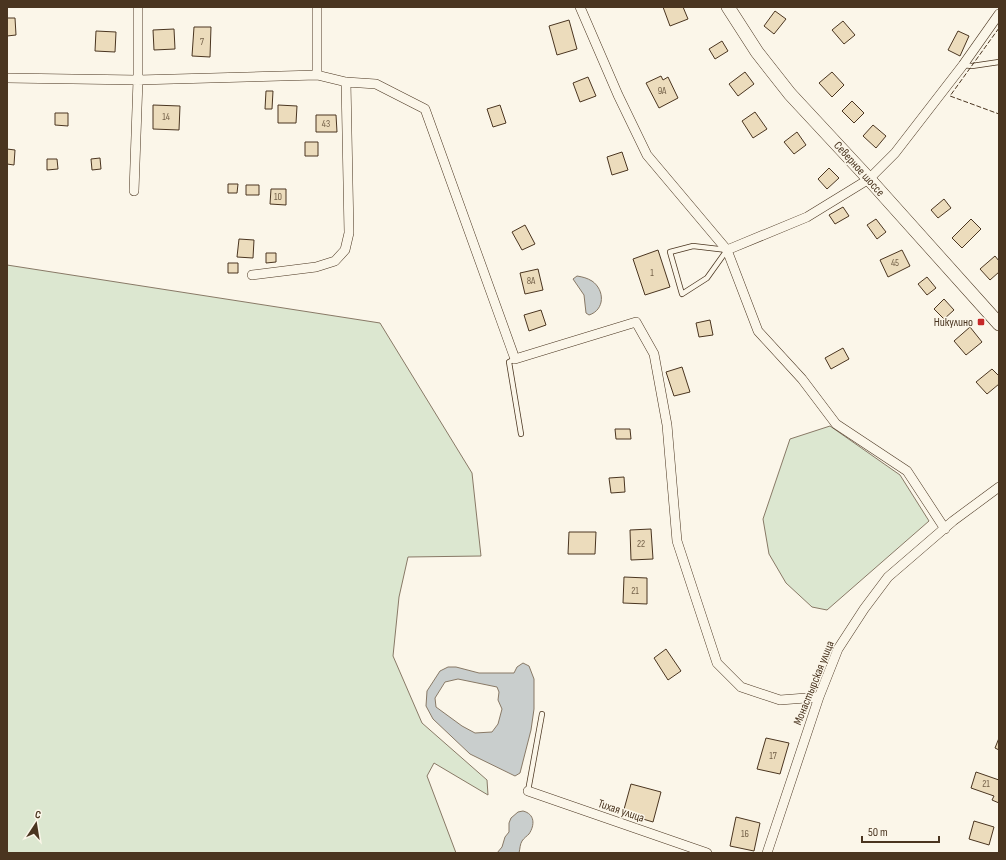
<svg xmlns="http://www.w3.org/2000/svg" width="1006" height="860" font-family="'Sofia Sans Condensed',sans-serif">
<rect width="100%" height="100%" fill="#fbf6e9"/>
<path fill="#dce7d0" stroke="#887966" d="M7,265L380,323L472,473L481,556L408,557L399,597L393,656L422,723L487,780L488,795L434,763L427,776L456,853H7Z
M830,426L900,475L929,521L827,610L812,607L786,583L769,554L763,519L790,439Z"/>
<path fill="#c9cecd" stroke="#887966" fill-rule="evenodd" d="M577,276C583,277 587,278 592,281C605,290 605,310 589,315L586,313L584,295L573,279Z
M523,663L529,666L534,679V709L531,730L520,773L515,776L470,754L433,719L426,706L427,691L440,671L448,667H456L479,673H514L517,667ZM458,679L497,687L499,692L498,700L502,709L498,724L492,732L475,733L462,726L436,707L435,698L445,682Z
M523,811C535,814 535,825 529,834C527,836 524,838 522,841C520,844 520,849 519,853H497L502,847L505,837L509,832V823L511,818L518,812Z"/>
<path fill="#ecdcbc" stroke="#4a3520" d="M663,7H683L688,19L670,26Z
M775,11L786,19L774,34L764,26Z
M7,18H15L16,35L7,36Z
M569,20L577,49L557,55L549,26Z
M843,21L855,35L844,44L832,30Z
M194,27H211L210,57L192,56Z
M174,29L175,49L154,50L153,30Z
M96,31L116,32L115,52L95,51Z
M958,31L969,36L960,56L948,50Z
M722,41L728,51L715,59L709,49Z
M745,72L754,84L738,96L729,84Z
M832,72L844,85L832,97L819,83Z
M661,76L663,80L668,77L678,98L659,108L646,83Z
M588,77L596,96L580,102L573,83Z
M266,91H273L272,109H265Z
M852,101L864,113L854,123L842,111Z
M153,105L180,106L179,130L153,129Z
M278,105L297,106L296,123H278Z
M500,105L506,123L493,127L487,109Z
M755,112L767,129L753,138L742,121Z
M55,113H68V126L55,125Z
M316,115H336L337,132H316Z
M873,125L886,136L876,148L863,136Z
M797,132L806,145L794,154L784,142Z
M305,142H318V156H305Z
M7,149L15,150L14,165L7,164Z
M622,152L628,170L612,175L607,157Z
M100,158L101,169L92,170L91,159Z
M47,159H57L58,169L47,170Z
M829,168L839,178L827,189L818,179Z
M228,184H238L237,193H228Z
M246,185H259V195H246Z
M271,189H286V205L270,204Z
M944,199L951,208L938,218L931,210Z
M843,207L849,216L835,224L829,215Z
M876,219L886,232L877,239L867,225Z
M971,219L981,229L962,248L952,238Z
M525,225L535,244L522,250L512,232Z
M239,239L254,240L253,258L237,257Z
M658,250L670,287L645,295L633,259Z
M902,250L910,266L888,277L880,260Z
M266,253H276V262L266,263Z
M995,256L999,261V272L990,280L980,269Z
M228,263H238V273H228Z
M538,269L543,290L525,294L520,273Z
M927,277L936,288L927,295L918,284Z
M944,299L954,310L944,319L934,309Z
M541,310L546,325L529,331L524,315Z
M710,320L713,335L699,337L696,323Z
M970,327L982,342L966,355L954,341Z
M843,348L849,359L831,369L825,358Z
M682,367L690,392L674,396L666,372Z
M992,369L999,376V384L987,394L976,382Z
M615,429H630L631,439H616Z
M624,477L625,492L611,493L609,478Z
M651,529L653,559L631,560L630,530Z
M569,532H596L595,554H568Z
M624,577L647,578V604L623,603Z
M666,649L681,671L668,680L654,658Z
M766,738L789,743L780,774L757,769Z
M999,738V750L995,748Z
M976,772L999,780V803L992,800L994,796L971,788Z
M631,784L661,792L653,822L623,813Z
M736,817L760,823L754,851L730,846Z
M974,821L994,827L989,845L969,839Z"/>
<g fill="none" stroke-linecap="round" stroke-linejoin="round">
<defs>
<path id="service" d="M963,65L972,66L999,62
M693,246L727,250L707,278L682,294L670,252Z
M515,359L509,362L521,434
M528,791L542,714"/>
<path id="minor" d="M317,7V75
M580,7L618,95L647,155L727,250L758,331L802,379L836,424L907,471L945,529
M7,78L138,80L317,75L346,82L376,84L425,109L515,359L636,322L654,354L667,425L677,541L717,663L741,687L780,700L819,697
M134,191L138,80V7
M727,250L807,217L869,179L895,153L963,65L999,14
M252,275L316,267L335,261L345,250L349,233L346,82
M528,791L707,853
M767,853L819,697L838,649L864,609L888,577L953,521L999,487"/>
<path id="secondary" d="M728,7L757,52L790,94L869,179L999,324"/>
</defs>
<use href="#service" stroke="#4a3520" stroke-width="6"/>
<use href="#minor" stroke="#4a3520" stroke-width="10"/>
<use href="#secondary" stroke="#4a3520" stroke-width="14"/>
<use href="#service" stroke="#fbf6e9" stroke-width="4.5"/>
<use href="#minor" stroke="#fbf6e9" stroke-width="9"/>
<use href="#secondary" stroke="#fbf6e9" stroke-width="13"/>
<path stroke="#4a3520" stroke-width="1" stroke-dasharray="5 2" stroke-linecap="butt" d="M999,28L950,96L999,114"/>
</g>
<rect fill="#c62828" stroke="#fbf6e9" stroke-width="1.5" x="977" y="318" width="8" height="8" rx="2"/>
<g text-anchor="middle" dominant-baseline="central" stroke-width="3" stroke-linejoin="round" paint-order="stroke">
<g font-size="10" fill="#725f47">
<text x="202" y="42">7</text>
<text x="662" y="91">9А</text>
<text x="166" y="117">14</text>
<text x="326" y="124">43</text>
<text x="278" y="197">10</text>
<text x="895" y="263">45</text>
<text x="652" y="273">1</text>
<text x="531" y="281">8А</text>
<text x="641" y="544">22</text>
<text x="635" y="591">21</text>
<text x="773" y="756">17</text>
<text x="986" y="784">21</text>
<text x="745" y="834">16</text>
</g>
<g font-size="12" fill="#4a3520" stroke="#fbf6e9">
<text transform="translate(859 169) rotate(48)">Северное шоссе</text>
<text transform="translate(814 683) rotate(-68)">Монастырская улица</text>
<text transform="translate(621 811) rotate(19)">Тихая улица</text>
</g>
<g font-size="12" fill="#4a3520" stroke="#fbf6e9" text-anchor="end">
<text x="973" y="322">Никулино</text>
</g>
</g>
<rect width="1006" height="860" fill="none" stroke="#4a3520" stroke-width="16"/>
<g transform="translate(36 824) rotate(12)" stroke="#fbf6e9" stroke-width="3" paint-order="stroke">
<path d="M0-3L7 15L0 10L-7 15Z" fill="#4a3520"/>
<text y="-6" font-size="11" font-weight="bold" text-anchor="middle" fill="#4a3520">С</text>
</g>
<path d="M862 836v6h77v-6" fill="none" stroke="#4a3520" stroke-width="2"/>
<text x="868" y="836" font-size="12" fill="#4a3520" stroke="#fbf6e9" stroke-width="3" paint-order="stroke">50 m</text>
</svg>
